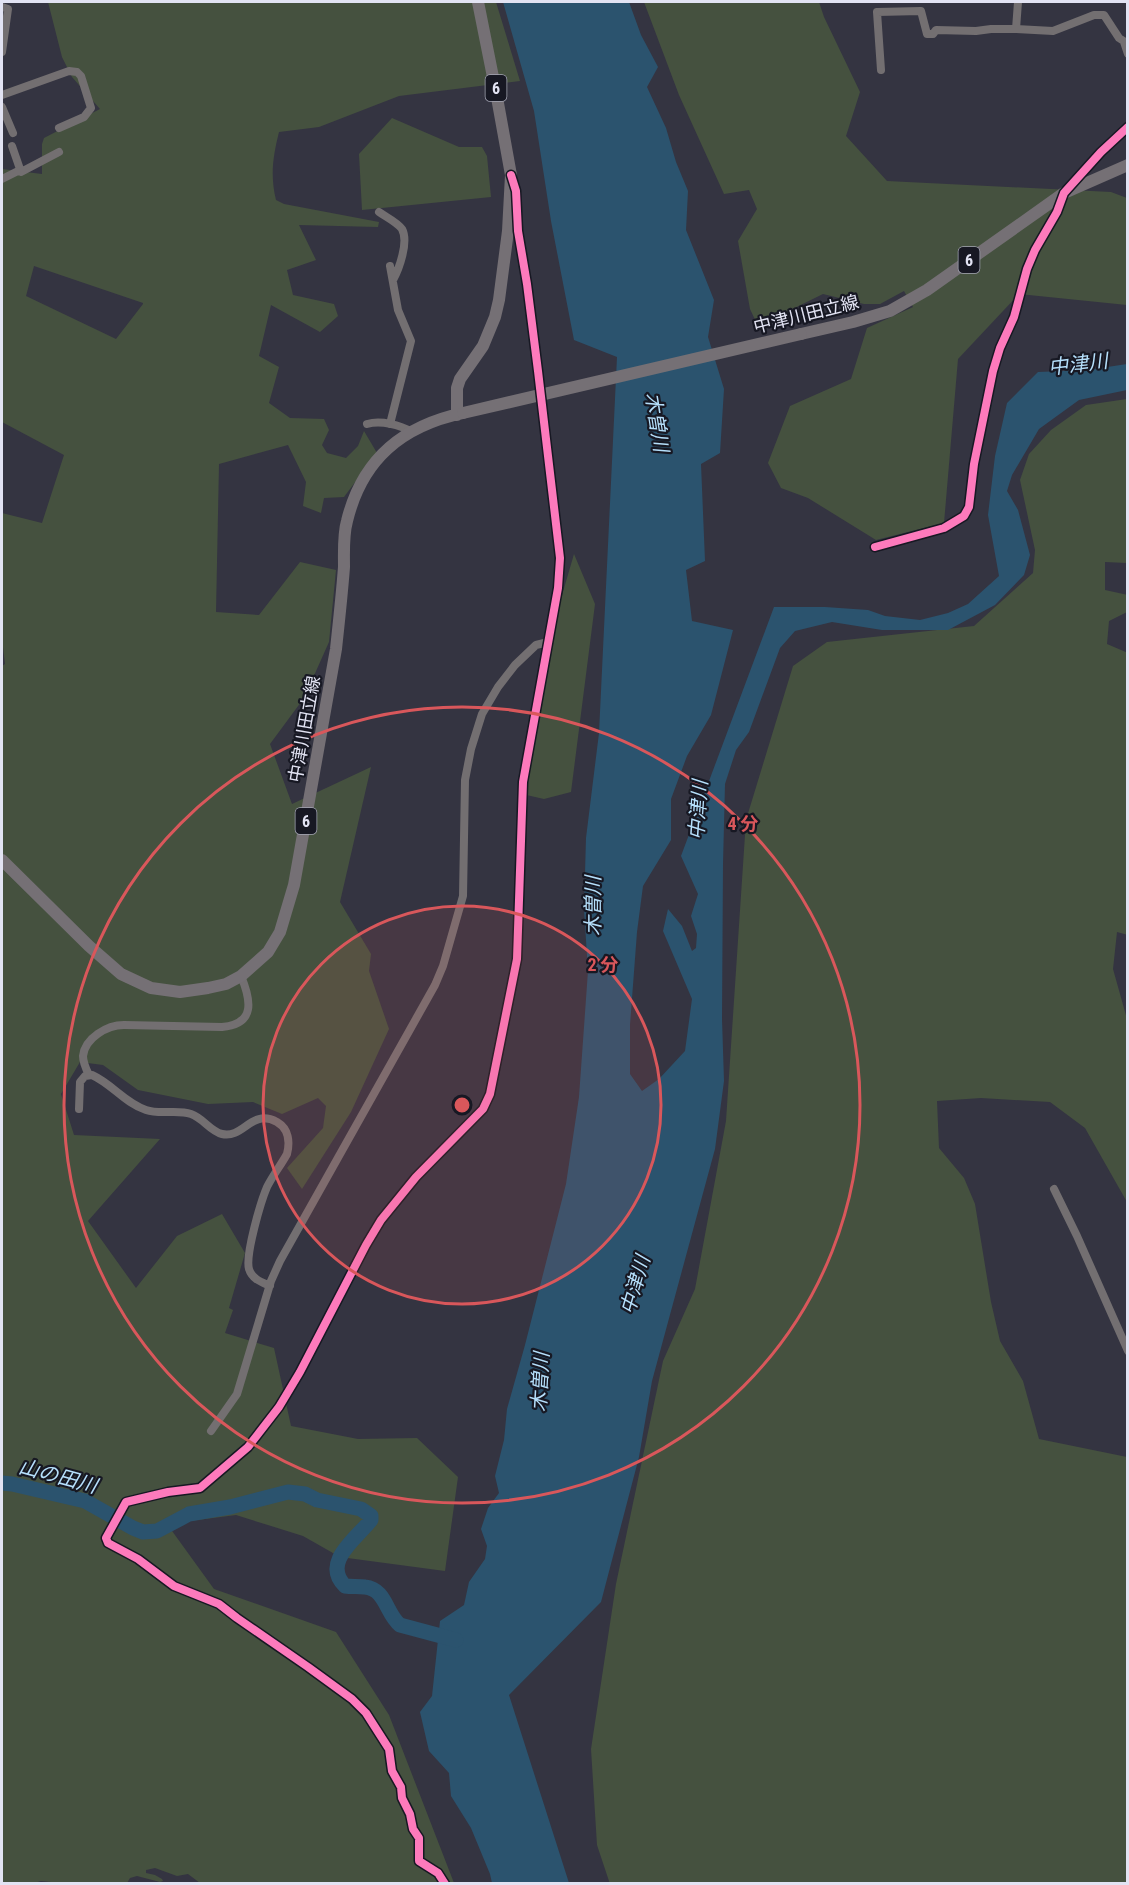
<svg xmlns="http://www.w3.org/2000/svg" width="1129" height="1885" font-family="'Roboto Condensed','Noto Sans JP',sans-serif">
<rect width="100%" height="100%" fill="#343441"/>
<path fill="#45513f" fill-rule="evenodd" d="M48,2H496L520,81L399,96L319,127L279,132C273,156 270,176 276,200L284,204L379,222L378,227L299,225L316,260L287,270L293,295L334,304L338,316L320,332L271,305L259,356L279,367L269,403L290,418L324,419L329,430L322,445L327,453L346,458L358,446L364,431L377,453L344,497L324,498L321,513L303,506L306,482L288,445L219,464L216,612L259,615L300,562L336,570L329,642L304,698L270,744L292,804L371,767L340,902L371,954L369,971L389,1029L351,1112L302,1189L287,1168L323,1128L326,1106L318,1098L282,1114L253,1102L208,1104L138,1090L103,1065L80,1062L61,1094L74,1135L160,1139L88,1221L136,1288L177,1236L222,1214L245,1253L229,1308L233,1310L225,1333L274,1348L291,1426L358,1439L417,1438L458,1477L445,1571L340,1557L303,1536L236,1515L167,1524L214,1589L336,1632L389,1715L454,1883H200L188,1874L177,1876L155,1868L146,1870V1873L155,1875L162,1879L163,1881L160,1882L137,1876L130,1878L127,1883L71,1884L41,1881L34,1883L2,1884V666L5,664L2,639V513L42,523L64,455L2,422V169L42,174V144L44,138L100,109L72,77L62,57ZM34,266L143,303V304L116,339L26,296Z
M644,2H819L824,17L860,92L846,136L887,181L1111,192L1127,198V305L1019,294L958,359L944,523L876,540L808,498L781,488L768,463L790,406L851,379L867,328L913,307L904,291L880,304H864L823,294L758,326L750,309L738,241L757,209L749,190L724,194L679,95Z
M392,118L459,147H482L487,156L491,197L362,210L359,154Z
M1127,399V563L1105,562V590L1128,595L1127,612L1109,621L1107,644L1128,653V935L1117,932L1113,969L1127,1019V1202L1085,1128L1050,1102L981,1098L937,1101L939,1148L964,1178L975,1204L991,1302L1000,1341L1023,1381L1039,1439L1127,1457V1883L610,1884L597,1845L591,1749L616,1584L663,1361L695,1289L726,1121L746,820L793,666L827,642L974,626L1033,573L1035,550L1020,480L1029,454L1051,430L1086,405Z
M574,554L595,604L571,792L544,799L522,794L535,688Z"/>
<path fill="#2b536e" d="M503,2H629L641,35L658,67L647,87L666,128L676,162L688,191L686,230L714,300L708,337L724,389L720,453L701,464L705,561L686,570L692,621L733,630L711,715L687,756L671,799V840L643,886L637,932L630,1025V1074L642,1091L659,1079L685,1051L692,999L663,931L668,909L682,926L692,951L696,948L697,934L691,916L698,894L681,856L774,607H825L868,610L885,616L920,620L948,613L968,604L999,576L988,515L995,456L1007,403L1038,372L1088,370L1127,364V390L1079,400L1039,429L1012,475L1007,491L1018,510L1030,555L1024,575L995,605L948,630H882L832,622L795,631L780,648L749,732L736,750L725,784L723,864L722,1019L724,1081L715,1149L652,1381L639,1457L601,1602L509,1695L569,1883H492L490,1874L471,1828L451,1796L449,1773L429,1751L420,1712L432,1696L440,1621L464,1605L469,1582L485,1559L487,1546L481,1529L488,1508L499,1493L495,1476L504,1440L507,1409L525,1345L566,1184L579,1097L588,971L584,909L586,838L599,733L617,357L574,340L551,221L534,111Z"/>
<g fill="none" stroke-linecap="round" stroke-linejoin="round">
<path stroke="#2b536e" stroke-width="15" d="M2,1483L12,1484L85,1501L133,1528L143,1532L157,1531L189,1514L230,1507L288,1492L305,1494L317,1500L361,1509L371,1516V1520C357,1538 321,1562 345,1586C352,1587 358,1586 365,1587C386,1589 386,1614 400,1625L456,1640"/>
<path stroke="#736f71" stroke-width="8" d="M2,7L8,9L2,52
M1016,29L1018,2
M1124,42L1128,54
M881,70L877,12L921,11L927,34H933L936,30L976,31L991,29H1016L1053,31L1094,15H1104L1119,38L1128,44
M2,95L69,71L77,72L81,76L91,108L84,117L59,128
M2,107L13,133
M12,146L21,172L59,152
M2,179L20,170
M379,212C386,217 397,222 402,229C409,242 399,269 393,280
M367,424C381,420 400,425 412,432
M390,424L411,341L398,310L390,266
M875,547L944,528L964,516L969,507L974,464L993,371L1000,348L1014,317L1027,269L1035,250L1057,212L1064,193L1101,152L1128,127
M89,1075C86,1069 83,1063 83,1056C85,1038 107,1025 124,1025L222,1027C256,1024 251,1000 241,976
M79,1109L80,1082L85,1076L92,1075C112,1084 125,1103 146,1110C161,1115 177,1109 191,1114C203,1118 210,1131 222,1134C244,1139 251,1108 277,1122C289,1129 290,1142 287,1154C281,1165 273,1175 267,1187C261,1201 245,1255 249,1269C252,1279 261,1282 270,1286
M1054,1189L1077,1236L1128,1351
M211,1431L237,1394L271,1281L280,1261L435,985L443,966L463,896L465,780L471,749L482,714L498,687L515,665L536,645L548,642
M445,1884L438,1873L419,1861V1838L413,1829L410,1814L402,1798L401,1787L392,1771L389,1749L366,1713L352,1699L308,1667L237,1618L219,1604L174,1586L138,1559L108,1543L106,1538L126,1502L168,1492L200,1488L248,1447L279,1407L300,1372L366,1245L381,1220L416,1177L483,1109L490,1094L517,959L523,782L558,588L560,558L538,371L527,284L518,231L516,191L514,183"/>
<path stroke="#757075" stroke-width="12" d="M801,334L853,322L890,311L927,290L1064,193L1128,165
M457,415V388L460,379L483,346L495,317L499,300L508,231L511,175L496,92L478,2
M2,860L89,946L121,974L151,988L180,992L208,988L226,984L241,976L268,952L280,932L294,885L336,649C339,621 342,594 344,567C344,552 343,535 347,521C362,459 402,426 463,413"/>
<path stroke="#757075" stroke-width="12" d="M463,413L801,334"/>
<defs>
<path id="cycleway" d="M875,547L944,528L964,516L969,507L974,464L993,371L1000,348L1014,317L1027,269L1035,250L1057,212L1064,193L1101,152L1128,127
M445,1884L438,1873L419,1861V1838L413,1829L410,1814L402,1798L401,1787L392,1771L389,1749L366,1713L352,1699L308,1667L237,1618L219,1604L174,1586L138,1559L108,1543L106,1538L126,1502L168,1492L200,1488L248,1447L279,1407L300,1372L366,1245L381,1220L416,1177L483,1109L490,1094L517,959L523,782L558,588L560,558L538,371L527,284L518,231L516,191L511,175"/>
</defs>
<use href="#cycleway" stroke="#171823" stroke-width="11"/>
<use href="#cycleway" stroke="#fd7abc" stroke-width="8"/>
</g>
<circle cx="462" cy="1105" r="199" fill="#d9575b" fill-opacity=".12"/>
<g fill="none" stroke="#d9575b" stroke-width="3">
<circle cx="462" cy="1105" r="199"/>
<circle cx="462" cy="1105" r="398"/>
</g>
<g text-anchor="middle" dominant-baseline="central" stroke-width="4.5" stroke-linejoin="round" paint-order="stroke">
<g fill="#171823" stroke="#a5a6b5" stroke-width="1.5">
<rect x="485.5" y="75" width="21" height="26" rx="4.5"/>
<rect x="958.5" y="247" width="21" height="26" rx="4.5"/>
<rect x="295.5" y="808" width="21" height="26" rx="4.5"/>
</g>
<g font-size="16" font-weight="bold" fill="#e2e3f3">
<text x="496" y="88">6</text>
<text x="969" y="260">6</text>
<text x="306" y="821">6</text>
</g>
<g font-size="18" fill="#e2e3f3" stroke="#171823">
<text transform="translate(806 314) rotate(-14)">中津川田立線</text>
<text transform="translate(304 729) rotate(-80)">中津川田立線</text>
</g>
<g font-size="20" font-style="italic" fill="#b5dffb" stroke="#171823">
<text transform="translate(1078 364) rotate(-7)">中津川</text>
<text transform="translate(657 422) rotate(81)">木曽川</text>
<text transform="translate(698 810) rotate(-86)">中津川</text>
<text transform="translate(593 906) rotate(-90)">木曽川</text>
<text transform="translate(635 1285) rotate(-74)">中津川</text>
<text transform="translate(540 1382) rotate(-87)">木曽川</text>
<text transform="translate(58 1476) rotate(15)">山の田川</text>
</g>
</g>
<circle cx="462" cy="1105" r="9" fill="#d9575b" stroke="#171823" stroke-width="3"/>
<g font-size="18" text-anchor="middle" font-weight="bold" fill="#d9575b" stroke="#171823" stroke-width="4.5" stroke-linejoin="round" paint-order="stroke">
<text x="743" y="830">4 分</text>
<text x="603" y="971">2 分</text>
</g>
<rect width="1129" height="1885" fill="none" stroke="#e2e3f3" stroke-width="6"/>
</svg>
